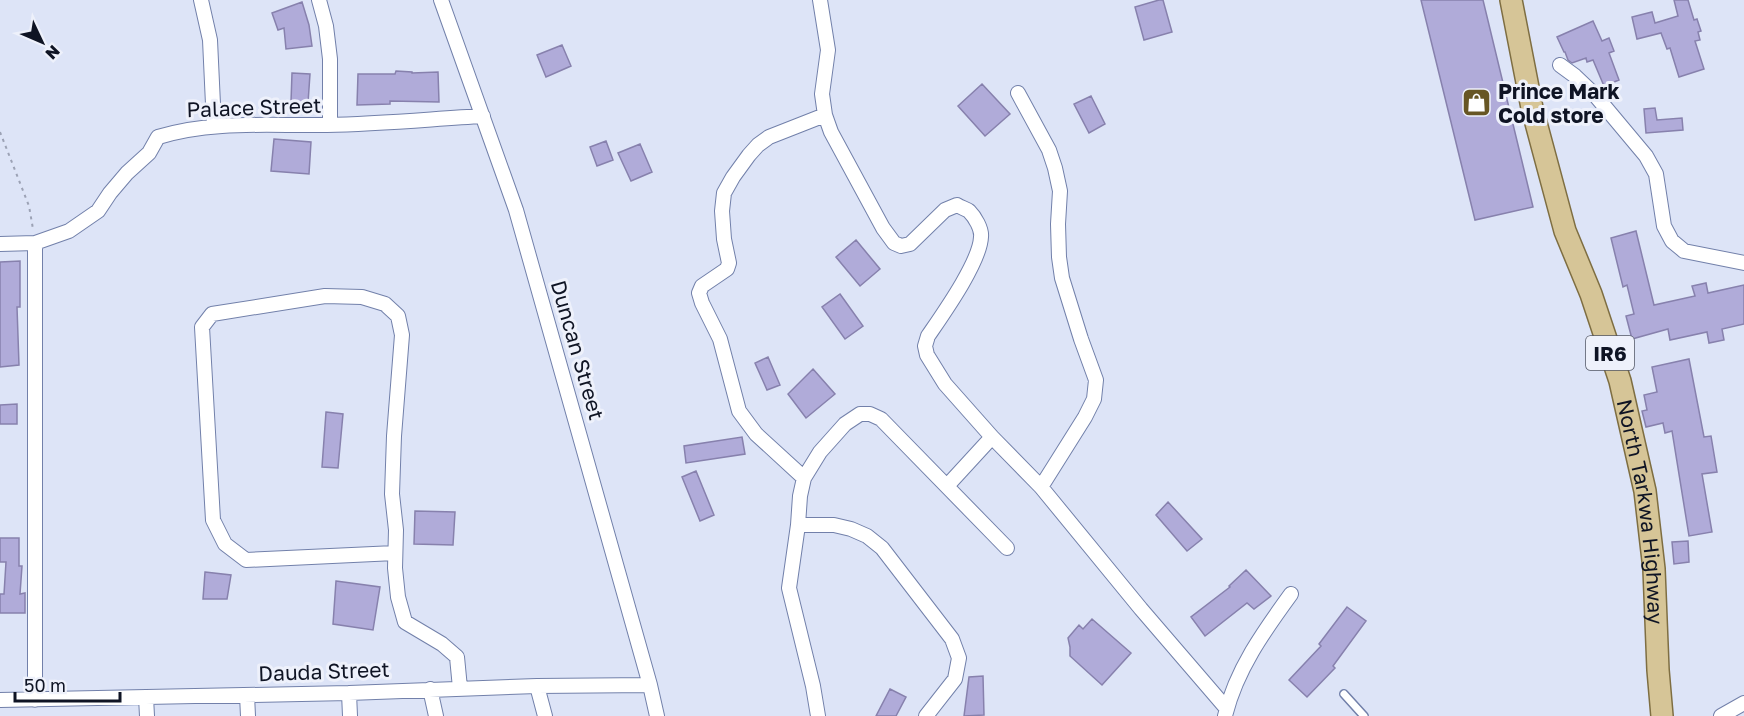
<svg xmlns="http://www.w3.org/2000/svg" width="1744" height="716" font-family="'Golos Text',sans-serif">
<rect width="100%" height="100%" fill="#dde4f7"/>
<path fill="#b0abd9" stroke="#8781ad" stroke-width="1.5" d="M1159,0H1163L1172,32L1144,40L1135,7Z
M1421,0H1483L1533,207L1475,220Z
M1674,0H1688L1694,20L1697,19L1701,31L1698,32L1700,40L1695,41L1704,69L1679,77L1670,48L1667,49L1661,33L1637,39L1632,17L1652,12L1655,23L1678,16Z
M302,2L309,25L312,46L286,49L284,28L278,30L272,13Z
M1593,21L1602,41L1609,38L1614,51L1609,53L1619,80L1604,86L1593,60L1587,62L1586,58L1572,63L1568,60L1565,52H1564L1557,37Z
M562,45L571,66L546,77L537,55Z
M396,71L412,72V73L438,72L439,102L390,101V104L357,105L358,74H395Z
M292,73L310,74L308,103L291,102Z
M982,84L1010,114L985,136L958,106Z
M1091,96L1105,124L1089,133L1074,104Z
M1655,108L1657,120L1682,118L1683,130L1646,133L1644,109Z
M274,139L311,142L309,174L271,171Z
M606,141L613,160L597,166L590,147Z
M640,144L652,172L631,181L618,153Z
M1636,231L1654,305L1695,296L1692,286L1706,283L1708,293L1744,285V324L1722,329L1724,340L1709,343L1707,332L1670,340L1668,329L1632,339L1626,316L1634,314L1627,285L1623,287L1611,238Z
M856,240L880,269L860,286L836,257Z
M20,261V307H17L19,365L0,367V262Z
M840,294L863,326L845,339L822,307Z
M768,357L780,385L767,390L755,363Z
M1689,359L1704,437L1711,436L1717,472L1702,474L1712,532L1689,536L1672,431L1665,433L1663,423L1646,427L1642,411L1647,410L1644,395L1657,392L1652,367Z
M813,369L835,394L806,418L788,394Z
M17,404V424H0V405Z
M326,412L343,414L338,468L322,467Z
M742,437L745,454L686,463L684,446Z
M696,471L714,515L700,521L682,477Z
M1168,502L1202,539L1187,551L1156,515Z
M415,511L455,512L453,545L414,544Z
M0,538H19V566H22L20,594L25,593V613H0V594H4L6,562H0Z
M1688,541L1689,562L1674,564L1672,542Z
M1246,570L1271,596L1254,609L1247,603L1205,636L1191,617L1230,587L1229,586Z
M205,572L231,575L227,599H203Z
M336,581L380,587L373,630L333,624Z
M1347,607L1366,621L1333,666L1335,668L1307,697L1289,680L1321,646L1319,644Z
M1092,619L1131,653L1102,685L1070,656V647L1068,638L1079,625L1083,629Z
M983,676L984,715L964,716L969,677Z
M890,689L906,697L896,716H876Z"/>
<g fill="none" stroke-linecap="round" stroke-linejoin="round">
<defs>
<path id="lane" d="M1344,694L1364,716"/>
<path id="street" d="M201,0L210,40L214,126
M319,0L326,26L330,59V125
M441,0L516,210L650,685L657,716
M820,0L828,50L822,94L825,115L831,132L883,228L894,243L901,246L910,244L945,210L957,205C960,207 966,209 969,211C975,217 982,229 981,237C980,262 943,314 928,336L925,346L927,355L945,384L992,437L1041,487L1141,609L1227,709
M1560,65L1575,76L1595,95L1646,156L1656,174L1664,226L1672,241L1684,251L1744,263
M1018,93L1049,150L1055,168L1060,191L1058,224L1059,257L1062,278L1081,339L1096,380L1094,399L1085,417L1041,487
M35,243V700
M0,244L35,243L69,231L98,211L110,193L127,173L149,153L158,137C212,120 271,126 327,125C379,124 431,119 483,116
M804,478L756,434L739,411L720,339L702,303L699,293L702,286L727,269L729,263L724,239L722,211L724,193L733,177L749,155L758,145L769,137L825,115
M947,486L992,437
M798,525H834L851,529L867,536L882,548L952,639L959,658L955,679L926,716
M395,553L246,560L225,544L213,520L202,327L212,314L325,296L362,297L385,304L398,316L402,335L394,436L392,494L396,530L395,568L398,597L405,622L442,644L457,657L460,688
M537,686L545,716
M430,689L436,716
M349,693L350,716
M247,695L248,716
M146,697L147,716
M0,700L349,693L537,686L650,685
M818,716L813,686L789,588L798,525L800,496L804,478L820,452L845,424L860,414H870L881,419L1007,548
M1225,716C1236,670 1264,631 1291,594
M1721,716L1744,703"/>
<g id="primary">
<path id="s1" d="M1511,0L1532,108L1565,231L1591,294L1620,381L1645,491L1654,569L1658,670L1662,716"/>
</g>
</defs>
<use href="#lane" stroke="#7280aa" stroke-width="10"/>
<use href="#street" stroke="#7280aa" stroke-width="16"/>
<use href="#primary" stroke="#7e6e42" stroke-width="24"/>
<path stroke="#9ca2b5" stroke-width="2" stroke-dasharray="3 4.5" stroke-linecap="butt" d="M0,132L29,206L33,229"/>
<use href="#lane" stroke="#fff" stroke-width="7"/>
<use href="#street" stroke="#fff" stroke-width="14"/>
<use href="#primary" stroke="#d6c597" stroke-width="21"/>
</g>
<defs>
<symbol id="shop-square" viewBox="-11 -11 22 22"><rect x="-9" y="-9" width="18" height="18" rx="4" fill="#675624" stroke="#eef1fb"/><path d="M-5-2.5h2.3a2.7 3.5 0 0 1 5.4 0H5L5.5 6h-11ZM-1.5-2.5h3a1.5 2.3 0 0 0-3 0Z" fill="#fff"/></symbol>
</defs>
<g fill-rule="evenodd">
<use href="#shop-square" x="1460" y="86" width="33" height="33"/>
</g>
<g text-anchor="middle" dominant-baseline="central" stroke-width="6" stroke-linejoin="round" paint-order="stroke">
<rect fill="#eef1fb" stroke="#525664" stroke-width="1.5" x="1586" y="336" width="48" height="34" rx="4.5"/>
<g font-size="20" font-weight="bold" fill="#0f1424">
<text x="1610" y="353">IR6</text>
</g>
<g font-size="21" font-weight="bold" fill="#0f1424" stroke="#eef1fb" text-anchor="start">
<text x="1498" y="91">Prince Mark<tspan x="1498" dy="24">Cold store</tspan></text>
</g>
<g font-size="21" fill="#0f1424" stroke="#eef1fb">
<text transform="translate(254 107) rotate(-2)">Palace Street</text>
<text transform="translate(578 350) rotate(74)">Duncan Street</text>
<text stroke="none"><textPath href="#s1" startOffset="530">North Tarkwa Highway</textPath></text>
<text transform="translate(324 671) rotate(-2)">Dauda Street</text>
</g>
</g>
<g transform="translate(42 42) rotate(134)" stroke="#eef1fb" stroke-width="4.5" paint-order="stroke">
<path d="M0-4.5L10 22L0 15L-10 22Z" fill="#0f1424"/>
<text y="-9" font-size="16" font-weight="bold" text-anchor="middle" fill="#0f1424">N</text>
</g>
<path d="M15 692v9h105v-9" fill="none" stroke="#0f1424" stroke-width="3"/>
<text x="24" y="692" font-size="18" fill="#0f1424" stroke="#eef1fb" stroke-width="4.5" paint-order="stroke">50 m</text>
</svg>
